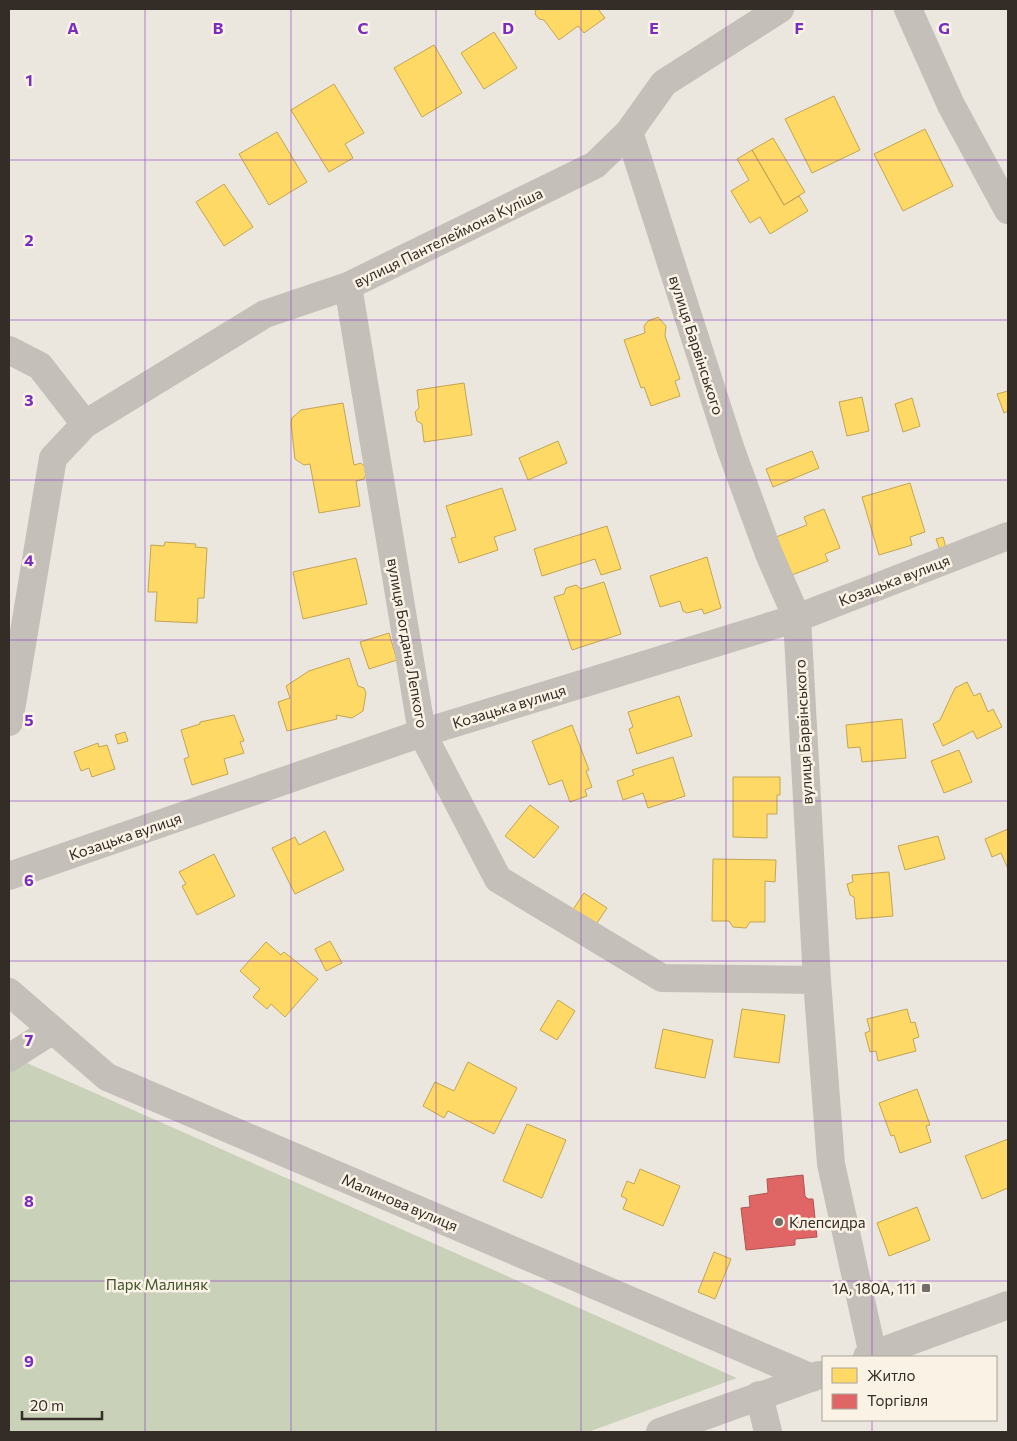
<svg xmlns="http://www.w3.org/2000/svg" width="1017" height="1441" font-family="Commissioner,sans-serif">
<rect width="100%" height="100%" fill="#ebe7df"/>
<path fill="#cad1b9" d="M9,1055L737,1378L588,1432H9Z"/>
<path fill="#ffd966" stroke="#c2a553" d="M536,9H598L605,18L584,33L578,26L559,40L544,20L539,19L535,14Z
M494,32L517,68L484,89L461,53Z
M434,45L462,93L422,117L394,68Z
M334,84L364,133L345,144L353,158L329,172L291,110Z
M834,96L860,150L812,173L785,119Z
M925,129L953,186L903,211L874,154Z
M277,132L307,182L269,205L239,154Z
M773,138L805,192L784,205L752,150Z
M752,150L784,205L799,196L808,211L770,234L760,217L750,223L731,191L749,180L737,159Z
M224,184L253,227L224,246L196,202Z
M658,317L666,326L665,336L680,379L675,381L680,396L651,406L644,387L641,388L624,340L645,333L644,326L648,321Z
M464,383L472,435L424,442L422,424L417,421L415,412L419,408L417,390Z
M1008,391V411L1004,413L997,394Z
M862,397L869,431L847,436L839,402Z
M912,398L920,426L903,432L895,404Z
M343,403L354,465L361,463L368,470L364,479L356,481L360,506L319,513L310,464L304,465L295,459L291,423L292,418L301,410Z
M558,441L567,463L528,480L519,458Z
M812,451L819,468L773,487L766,469Z
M910,483L925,532L910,537L912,545L879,555L862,497Z
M502,488L516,530L494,537L498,550L459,563L451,538L456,537L446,506Z
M824,509L840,548L825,554L828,561L792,575L776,537L807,525L804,517Z
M607,526L621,569L601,575L595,559L542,576L534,549Z
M943,537L948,554L942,555L936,539Z
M165,542L196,544L195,547L207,548L204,598H198L197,623L155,621L157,592H148L151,545L164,546Z
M707,557L721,608L704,614L702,609L687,613L683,611L680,601L660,607L650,576Z
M356,558L367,604L303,619L293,572Z
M604,582L621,634L572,650L554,597L564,594L566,588L576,585L581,589Z
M389,633L397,660L369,669L360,642Z
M349,658L358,686L364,688L366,693L363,711L352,718L336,715L337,719L287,731L278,702L290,698L286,686L309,671Z
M967,682L974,696L980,693L988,712L993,709L1002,727L977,739L973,731L943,746L933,724L940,720L955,688Z
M679,696L692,736L637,754L629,729L633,727L628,712Z
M234,715L244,741L240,742L244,753L224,759L228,774L192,785L184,759L189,757L181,730L200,724V722Z
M902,719L906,758L862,762L860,747L848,748L846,725Z
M572,725L589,770L586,771L592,787L585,790L587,796L570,802L562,780L549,785L532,741Z
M125,732L128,741L118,744L115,735Z
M98,743L99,747L107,745L115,769L92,777L89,768L81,771L74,752Z
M959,750L972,782L944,793L931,761Z
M673,757L685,796L648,808L643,793L623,800L617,781L634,775L632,770Z
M733,777H780V795H777V814H767V838L733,837Z
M530,805L559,827L534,858L505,836Z
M1008,829V869L1001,853L992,857L985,839Z
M325,831L344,870L295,894L272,848L295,837L299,845Z
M938,836L945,859L905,870L898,846Z
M214,854L235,896L197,915L182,886L186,884L179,872Z
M713,859L776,860L775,882L765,881V922H750L746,928L733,927L729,921H712Z
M889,872L893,916L856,919L854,897L850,895L847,884L853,882L852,875Z
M584,893L607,908L595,926L572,911Z
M330,941L342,963L326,971L315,949Z
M266,942L281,955L284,952L318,979L285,1017L271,1004L267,1009L253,997L260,989L240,971Z
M558,1000L575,1011L557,1040L540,1030Z
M742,1009L785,1015L779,1063L734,1057Z
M907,1009L911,1023L915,1022L919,1037L913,1039L916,1051L878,1061L876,1051L870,1052L865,1033L870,1031L867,1019Z
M663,1029L713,1040L705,1078L655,1068Z
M468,1062L517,1088L494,1134L448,1111L444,1118L423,1106L435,1082L454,1091Z
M917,1089L930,1125L926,1126L931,1142L900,1153L894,1135L891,1136L879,1103Z
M527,1124L566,1140L542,1198L503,1181Z
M1008,1139V1188L982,1199L965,1156Z
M640,1169L680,1186L663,1226L623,1209L627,1199L621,1196L627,1181L634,1184Z
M917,1207L930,1240L889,1256L877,1223Z
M714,1252L731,1259L715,1299L698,1292Z"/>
<path fill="#e06666" stroke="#ac5553" d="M803,1175L805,1196L808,1199H813L817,1237L795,1239V1245L746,1250L741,1208L750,1207L749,1196L768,1193L767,1179Z"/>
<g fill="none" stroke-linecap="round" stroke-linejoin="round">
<path stroke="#c4bfb8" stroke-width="28" d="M908,9L951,105L1008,210
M629,132L731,450L769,554L797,618L817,980L831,1164L873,1355
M348,286L422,733L498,879L662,978L817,980
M9,350L40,366L85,424
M9,722L53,458L85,424L265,314L348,286L595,165L629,132L664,83L780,9
M9,876L422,733L797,618L1008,536
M9,992L107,1077L812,1378
M9,1058L53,1030
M867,1357L1008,1305
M759,1395L768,1432
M660,1432L819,1375"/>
</g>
<path fill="none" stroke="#7b2cbf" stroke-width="1" stroke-opacity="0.55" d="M145,9V1432M291,9V1432M436,9V1432M581,9V1432M726,9V1432M872,9V1357M9,160H1008M9,320H1008M9,480H1008M9,640H1008M9,801H1008M9,961H1008M9,1121H1008M9,1281H1008M872,1420V1432"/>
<g fill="#746d67" stroke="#f9f2e5" stroke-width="2">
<circle cx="779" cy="1222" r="5"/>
<rect x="921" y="1283" width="10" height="10" rx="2.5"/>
</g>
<g text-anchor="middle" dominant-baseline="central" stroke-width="5" stroke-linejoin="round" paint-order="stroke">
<g font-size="15" fill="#342c26" stroke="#f9f2e5">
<text transform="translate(448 237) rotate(-26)">вулиця Пантелеймона Куліша</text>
<text transform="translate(697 345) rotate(72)">вулиця Барвінського</text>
<text transform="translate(894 580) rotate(-21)">Козацька вулиця</text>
<text transform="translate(408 643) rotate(80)">вулиця Богдана Лепкого</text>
<text transform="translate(509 706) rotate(-17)">Козацька вулиця</text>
<text transform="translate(803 732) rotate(-93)">вулиця Барвінського</text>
<text transform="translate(125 836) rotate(-19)">Козацька вулиця</text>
<text transform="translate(400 1202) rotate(23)">Малинова вулиця</text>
</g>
<g font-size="15" fill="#342c26" stroke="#f9f2e5" text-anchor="start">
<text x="789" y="1222">Клепсидра</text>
<text x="916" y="1288" text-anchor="end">1А, 180А, 111</text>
</g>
<g font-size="15" fill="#40522b" stroke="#f9f2e5">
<text x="157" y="1284">Парк Малиняк</text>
</g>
</g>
<g font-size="16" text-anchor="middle" font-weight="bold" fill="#7b2cbf" stroke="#f9f2e5" stroke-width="5" stroke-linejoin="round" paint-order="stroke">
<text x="73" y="34">A</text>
<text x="218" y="34">B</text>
<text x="363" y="34">C</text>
<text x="508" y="34">D</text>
<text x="654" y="34">E</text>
<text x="799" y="34">F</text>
<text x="944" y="34">G</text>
<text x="29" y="86">1</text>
<text x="29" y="246">2</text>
<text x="29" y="406">3</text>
<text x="29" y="566">4</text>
<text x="29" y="726">5</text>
<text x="29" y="886">6</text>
<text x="29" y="1046">7</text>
<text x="29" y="1207">8</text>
<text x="29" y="1367">9</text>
</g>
<rect width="1017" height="1441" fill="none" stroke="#342c26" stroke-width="20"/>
<rect x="822" y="1356" width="175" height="65" fill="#f9f2e5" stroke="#aaa399"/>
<rect x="832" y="1368" width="25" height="15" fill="#ffd966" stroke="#aaa399"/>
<text x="867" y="1381" font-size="15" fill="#342c26">Житло</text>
<rect x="832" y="1394" width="25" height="15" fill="#e06666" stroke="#aaa399"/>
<text x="867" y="1406" font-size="15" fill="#342c26">Торгівля</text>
<path d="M22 1411v8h80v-8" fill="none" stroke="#342c26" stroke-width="2.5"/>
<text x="30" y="1411" font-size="15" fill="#342c26" stroke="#f9f2e5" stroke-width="4" paint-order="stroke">20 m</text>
</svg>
